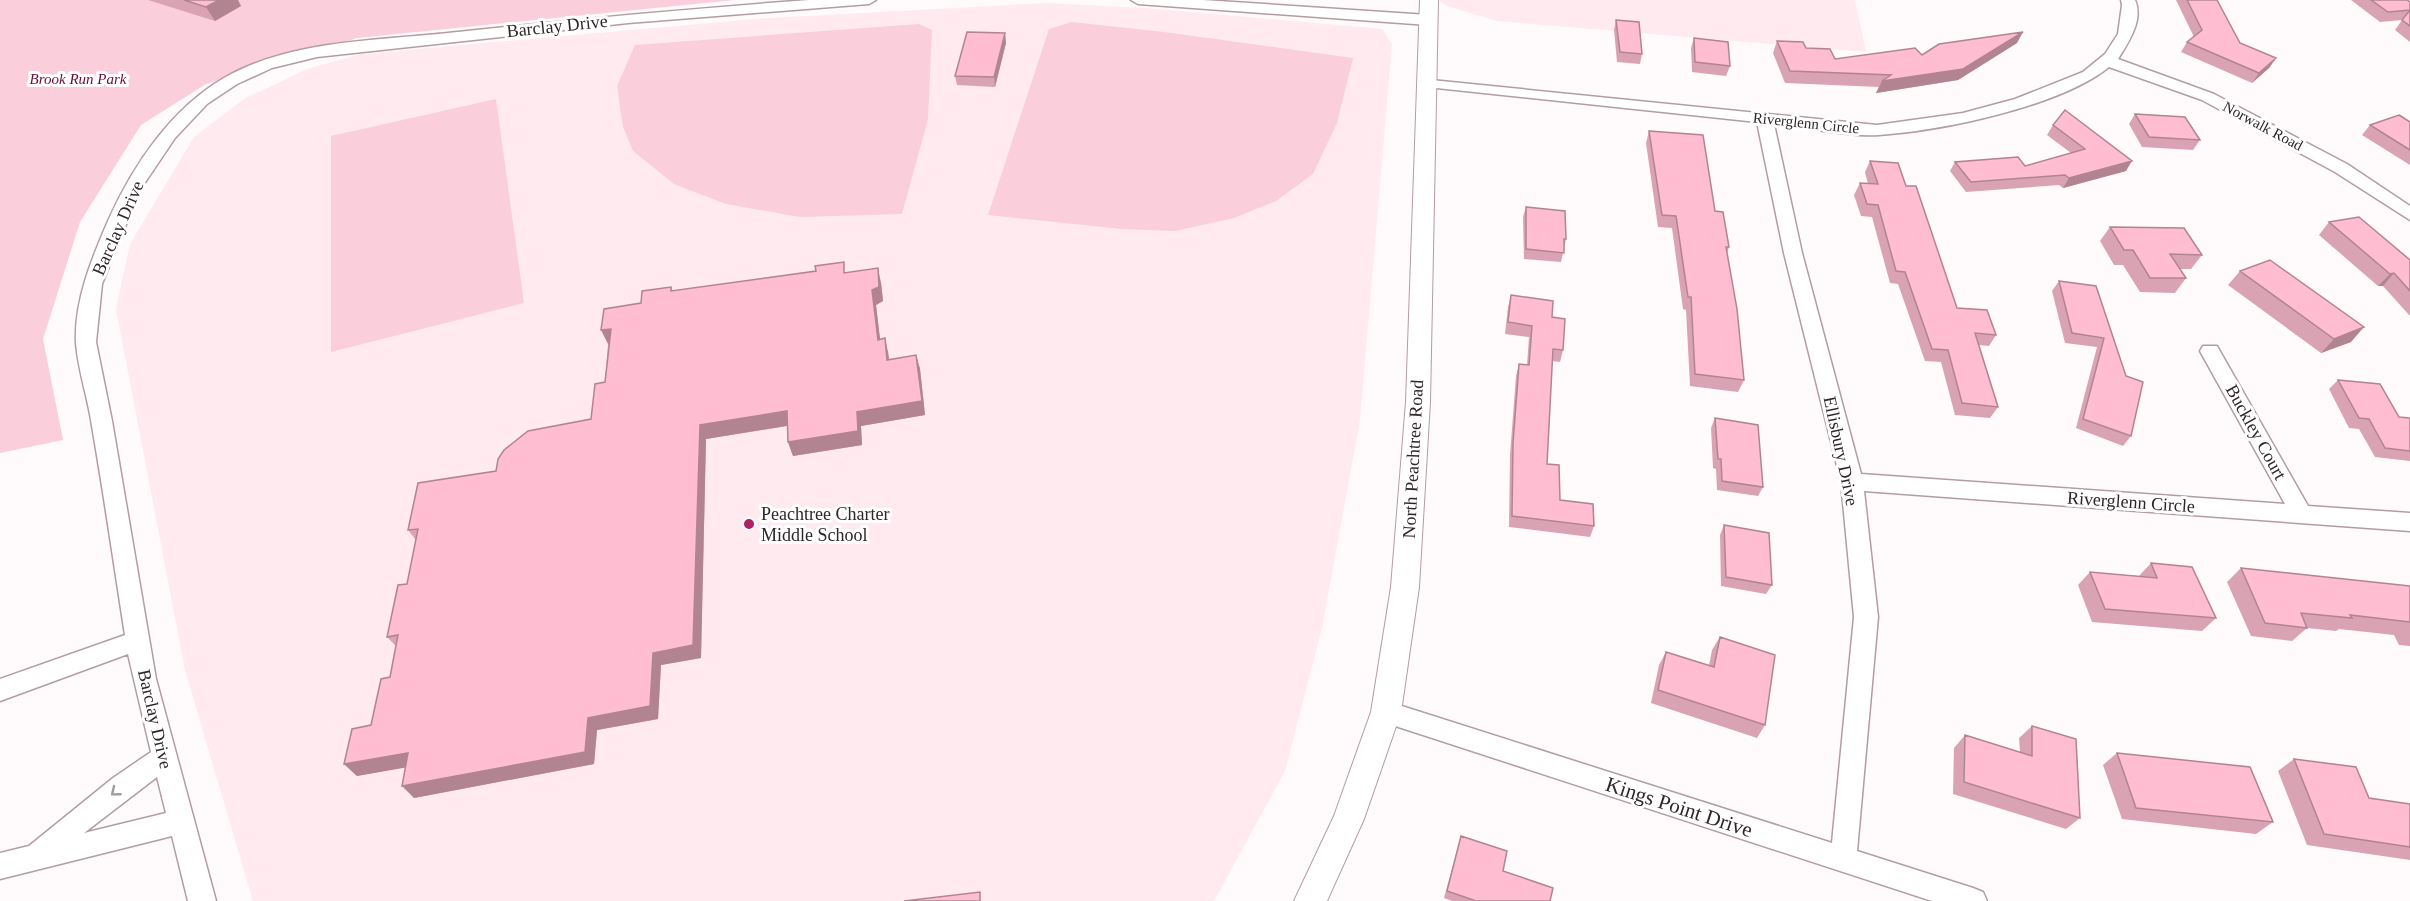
<svg xmlns="http://www.w3.org/2000/svg" width="2410" height="901" font-family="Georgia,serif">
<rect width="100%" height="100%" fill="#fffafb"/>
<path fill="#ffeaf0" d="M1438,0H1855L1866,52L1497,21L1447,6Z
M1045,3L1145,8L1382,29L1392,44L1360,420L1322,628L1285,771L1214,901H253L185,670L116,309L130,244L194,137L244,99L307,69L361,54L755,19Z"/>
<path fill="#facedb" d="M0,0H735L357,38L206,84L141,125L80,222L43,339L63,440L0,453Z
M1072,22L1164,32L1353,58L1337,123L1313,174L1276,201L1234,218L1175,231L1122,229L988,215L1049,29Z
M919,24L932,30L928,119L902,214L800,217L726,204L674,184L633,151L623,127L617,86L635,45Z
M496,99L524,303L331,352V136Z"/>
<g fill="none" stroke-linecap="round" stroke-linejoin="round">
<defs>
<path id="minor" d="M809,0H876L869,4L628,23L317,57L272,68L237,84L207,104L175,138L140,190L102,284L96,342L112,421L156,679L216,901H188L172,836L0,879V853L29,846L113,778L151,752L128,654L0,701V679L125,635C114,565 104,495 92,426C88,398 78,370 76,343C74,301 92,258 108,221C133,165 171,109 224,78C290,40 374,41 448,33C568,20 688,9 809,0ZM157,777L166,813L84,833Z
M1131,0H1203L1428,15L1436,20L1428,25L1138,4Z
M2121,0H2135C2144,20 2128,43 2118,59L2214,94L2347,164L2410,206V220L2335,172L2202,100L2109,67C2061,106 1942,131 1879,135C1849,137 1805,127 1774,124L1802,253L1861,474L2285,504L2200,351L2203,346H2217L2308,506L2410,513V531L1864,491L1878,617L1857,851L1973,888L1983,892L1987,901H1932L1377,720L1374,712L1377,704L1386,701L1832,843L1854,617L1841,482L1784,253L1757,122L1427,87L1419,82L1421,79L1877,125L1963,113L2015,99L2083,72L2105,54L2118,34L2122,5Z"/>
<path id="tertiary" d="M1420,0H1438L1430,402L1419,587L1401,712L1364,819L1327,901H1294L1334,816L1371,712L1391,587L1406,402Z"/>
</defs>
<use href="#minor" stroke="#b49ca3" stroke-width="3"/>
<use href="#tertiary" stroke="#b49ca3" stroke-width="2"/>
<use href="#minor" fill="#fff" fill-rule="evenodd"/>
<use href="#tertiary" fill="#fff" fill-rule="evenodd"/>
</g>
<path fill="#daa3b4" d="M148,0H238L241,6L215,21Z
M2176,0H2217L2240,43L2276,58L2269,68L2252,83L2181,52L2187,42L2194,37Z
M2351,0H2407L2410,2V42L2395,30L2402,20L2380,22Z
M1616,20L1642,54L1640,64L1617,62L1614,30Z
M1005,33L1006,43L995,87L957,85L955,76Z
M1694,38L1730,66L1726,76L1692,72L1691,48Z
M1777,41L1835,59L1922,55L2017,43L1958,80L1876,93L1879,87L1785,83L1773,53Z
M2135,114L2200,140L2193,150L2142,147L2129,124Z
M2410,122V165L2362,135L2370,125Z
M2053,125L2126,171L2063,188L2059,185L1966,192L1950,171L1955,162L2025,166L2071,153L2047,135Z
M1649,131L1715,211L1729,247L1727,253L1744,380L1738,392L1690,386L1686,310L1683,309L1672,228L1658,227L1646,143Z
M1870,161L1906,186L1957,308L1996,335L1989,346L1979,345L1998,407L1990,418L1955,415L1941,362L1925,361L1898,284L1890,283L1872,217L1861,216L1854,195L1860,183L1868,184L1865,172Z
M1526,207L1566,239L1561,262L1524,259L1523,217Z
M2329,222L2410,260V316L2383,286H2378L2319,235Z
M2110,227L2202,255L2191,269H2179L2186,278L2175,293L2140,292L2123,265H2114L2100,241Z
M2240,271L2351,342L2321,353L2228,285Z
M847,273L881,283L883,301L876,305L880,340L888,352L889,360L916,355L920,369L925,415L861,426L862,445L793,456L788,442L787,426L706,439L701,658L661,665L658,719L597,730L594,764L414,798L405,767L357,776L344,764L371,725L390,677L396,646L387,637L407,584L416,540L408,530L496,471L591,419L605,382L608,344L641,303L671,287L673,291Z
M2059,281L2096,286L2131,436L2123,446L2076,428L2097,347L2065,343L2052,291Z
M1511,295L1552,317L1563,350L1560,362L1552,361L1547,464L1560,500L1594,526L1590,537L1509,527L1510,455L1516,376L1519,364L1527,365L1529,337L1505,334L1508,307Z
M2338,380L2399,417L2410,418V461L2375,457L2359,429L2349,428L2329,389Z
M1715,418L1763,487L1758,496L1717,490L1716,469L1713,468L1711,428Z
M1724,525L1772,585L1766,594L1721,586L1720,535Z
M2151,563L2216,618L2202,631L2092,622L2078,585L2090,572L2139,576Z
M2241,568L2410,586V646L2399,645L2394,635L2339,629L2336,631L2307,628L2292,641L2251,636L2227,582Z
M1720,637L1765,725L1757,738L1651,703L1659,665L1666,652L1709,666L1712,650Z
M2032,726L2080,818L2066,829L1953,794L1954,748L1965,735L2020,752L2019,738Z
M2117,753L2273,822L2256,834L2122,819L2103,765Z
M2294,759L2369,798L2410,804V860L2307,845L2278,771Z
M1461,836L1503,871L1550,901H1452L1444,898Z"/>
<path fill="#b28492" d="M219,0H238L241,6L215,21L206,7Z
M2023,32L2017,43L1958,80L1876,93L1882,81Z
M1005,33L1006,43L995,87L994,77Z
M2276,58L2269,68L2252,83L2259,73Z
M2132,161L2126,171L2063,188L2069,178Z
M878,268L881,283L883,301L876,305L882,355L878,340L872,290Z
M2394,273L2383,286H2378L2390,274Z
M2364,327L2351,342L2321,353L2334,339Z
M611,329L618,343L608,344L601,330Z
M885,338L888,352L891,374L887,360Z
M916,355L920,369L925,415L861,426L862,445L793,456L788,442L857,412Z
M787,411L792,425L706,439L701,658L661,665L658,719L597,730L594,764L414,798L402,786L588,718L653,653L700,425Z
M408,753L420,765L357,776L344,764Z"/>
<path fill="#febdd1" stroke="#b28492" stroke-width="1.5" d="M184,0H219L206,7Z
M2187,0H2217L2240,43L2276,58L2259,73L2187,42L2202,30Z
M2371,0H2407L2410,2V26L2402,20L2410,10L2388,12Z
M1616,20L1639,22L1642,54L1620,52Z
M967,32L1005,33L994,77L955,76Z
M2023,32L1963,69L1882,81L1891,75L1790,71L1777,41L1803,42L1806,48L1830,49L1835,59L1915,48L1922,55L1939,44Z
M1694,38L1728,42L1730,66L1695,62Z
M2065,110L2132,161L2069,178L2065,175L1971,182L1955,162L2018,157L2025,166L2085,149L2053,125Z
M2135,114L2185,117L2200,140L2149,137Z
M2399,115L2410,122V150L2370,125Z
M1649,131L1703,135L1715,211L1723,212L1729,247H1726L1737,309L1744,380L1695,374L1691,297H1688L1676,216L1662,215Z
M1870,161L1898,163L1906,186H1916L1957,308L1987,310L1996,335L1975,333L1998,407L1962,403L1948,350L1932,349L1905,272L1896,271L1878,205L1867,204L1860,183L1878,184Z
M1526,207L1565,211L1566,239H1564V253L1526,249Z
M2359,217L2410,260V291L2394,273L2390,274L2329,222Z
M2110,227L2184,228L2202,255L2170,254L2186,278H2150L2133,250H2124Z
M2270,260L2364,327L2334,339L2240,271Z
M844,262V273L878,268L879,287L872,290L878,340L885,338L887,360L916,355L922,401L857,412L858,431L788,442L787,411L700,425L693,645L653,653L650,706L588,718L585,752L402,786L408,753L344,764L352,729L371,725L381,679L390,677L398,635L387,637L398,585L407,584L418,529L408,530L418,483L496,471L498,459L504,450L528,431L591,419L595,384L605,382L611,329L601,330L604,309L641,303L642,291L671,287V291L816,271L815,266Z
M2059,281L2096,286L2126,376L2143,382L2131,436L2083,419L2104,338L2072,333Z
M1511,295L1553,301L1552,317L1565,319L1563,350L1553,349L1547,464L1559,465L1560,500L1593,504L1594,526L1512,516L1513,443L1519,364L1529,365L1532,326L1508,322Z
M2338,380L2380,384L2399,417L2410,418V451L2385,448L2369,419L2359,418Z
M1715,418L1758,425L1763,487L1722,481L1721,459H1718Z
M1724,525L1769,533L1772,585L1726,577Z
M2151,563L2192,567L2216,618L2105,609L2090,572L2157,578Z
M2241,568L2410,586V622L2350,615L2352,618L2301,613L2307,628L2265,623Z
M1720,637L1775,655L1765,725L1658,690L1666,652L1714,667Z
M2032,726L2076,739L2080,818L1964,782L1965,735L2032,756Z
M2117,753L2250,767L2273,822L2136,808Z
M2294,759L2356,767L2369,798L2410,804V847L2324,834Z
M1461,836L1507,851L1503,871L1553,888L1550,901H1476L1447,891Z
M980,892V901H904Z"/>
<defs><path id="oneway-chevron" d="M-2-3.5L2.5 0L-2 3.5" fill="none" stroke-width="1.6" stroke-linecap="round" stroke-linejoin="round" transform="scale(1.5)"/></defs>
<use stroke="#a19d9f" href="#oneway-chevron" transform="translate(115 792) rotate(141)"/>
<circle fill="#ab2162" stroke="#fff" stroke-width="2" cx="749" cy="524" r="6"/>
<g text-anchor="middle" dominant-baseline="central" stroke-width="6" stroke-linejoin="round" paint-order="stroke">
<g font-size="15" font-style="italic" fill="#680c38" stroke="#fff">
<text x="78" y="79">Brook Run Park</text>
</g>
<g font-size="15" fill="#2f2629" stroke="#fff">
<text transform="translate(1806 123) rotate(6)">Riverglenn Circle</text>
<text transform="translate(2263 126) rotate(28)">Norwalk Road</text>
</g>
<g font-size="18" fill="#2f2629" stroke="#fff">
<text transform="translate(557 26) rotate(-6)">Barclay Drive</text>
<text transform="translate(118 228) rotate(-66)">Barclay Drive</text>
<text transform="translate(2256 432) rotate(61)">Buckley Court</text>
<text transform="translate(1841 451) rotate(78)">Ellisbury Drive</text>
<text transform="translate(1413 459) rotate(-87)">North Peachtree Road</text>
<text transform="translate(2131 502) rotate(4)">Riverglenn Circle</text>
<text transform="translate(155 719) rotate(77)">Barclay Drive</text>
</g>
<g font-size="18" fill="#2f2629" stroke="#fff" text-anchor="start">
<text x="761" y="514">Peachtree Charter<tspan x="761" dy="21">Middle School</tspan></text>
</g>
<g font-size="21" fill="#2f2629" stroke="#fff">
<text transform="translate(1679 807) rotate(18)">Kings Point Drive</text>
</g>
</g>
</svg>
